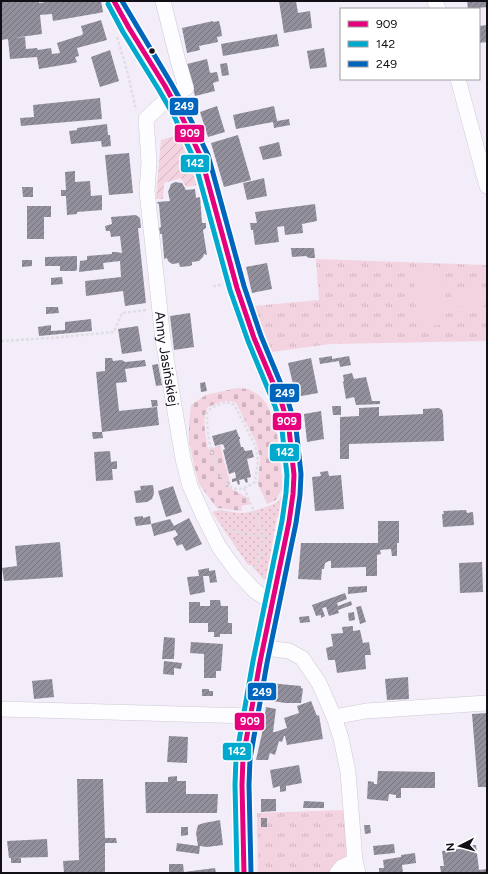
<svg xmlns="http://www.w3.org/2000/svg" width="488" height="874" font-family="Figtree,sans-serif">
<defs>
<pattern id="grass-dots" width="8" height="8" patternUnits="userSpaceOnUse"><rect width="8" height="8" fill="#f3d3df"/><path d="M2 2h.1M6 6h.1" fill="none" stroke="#cfb4bf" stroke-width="1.8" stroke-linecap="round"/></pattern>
<pattern id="cemetery-stones" width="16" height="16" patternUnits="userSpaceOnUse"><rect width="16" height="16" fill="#f3d3df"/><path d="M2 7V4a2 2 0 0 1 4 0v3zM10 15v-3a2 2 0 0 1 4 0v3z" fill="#cfb4bf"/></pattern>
<pattern id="park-tufts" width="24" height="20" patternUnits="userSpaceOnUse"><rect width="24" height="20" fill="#f3d3df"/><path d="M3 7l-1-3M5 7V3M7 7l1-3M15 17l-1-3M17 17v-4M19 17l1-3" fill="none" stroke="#cfb4bf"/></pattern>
<pattern id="garden-furrows" width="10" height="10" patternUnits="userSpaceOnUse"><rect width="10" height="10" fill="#f3d3df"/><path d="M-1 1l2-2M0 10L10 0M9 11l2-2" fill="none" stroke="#cfb4bf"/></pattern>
<pattern id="building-hatch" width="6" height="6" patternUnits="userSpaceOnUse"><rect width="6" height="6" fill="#93909d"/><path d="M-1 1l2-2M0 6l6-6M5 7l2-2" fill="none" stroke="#77747f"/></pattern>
</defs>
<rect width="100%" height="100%" fill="#f3ecf9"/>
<path fill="url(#grass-dots)" d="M286,487L282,518L277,517L266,578L264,580L251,565H248L212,512C222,507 233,514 244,513C256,511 267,507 278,502Z"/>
<path fill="url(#cemetery-stones)" d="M237,388L248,389L259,395L266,403L276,425L283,487L276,500L267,504L258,484L260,458L256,442L236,403C226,398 218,403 208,407C201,419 206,436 208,449L220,446L230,483L228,487L248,498L250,504L241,506L242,511L217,508L199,484L194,465L189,441V423L191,405L206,395Z"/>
<path fill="url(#park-tufts)" d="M316,259L487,265V341L330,344L272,352L254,306L319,300Z
M346,810L348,846L345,857L331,873H258L257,813Z"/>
<path fill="url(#garden-furrows)" d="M179,135L197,185L186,187L181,178L164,183L163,199H156L161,140Z"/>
<path fill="#f3d3df" d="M439,265L444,325L417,327L413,267Z
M484,287L485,306L452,307L451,289Z"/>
<path fill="url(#building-hatch)" d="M1,1H39V3L53,1H101L103,12L99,13L53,21L52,14L40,15L42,34L13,38L25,37L26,49L37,48L38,50L51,48L52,54L60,53L57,43L82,35L83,33L81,26L101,20L107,40L77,48L79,56L75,57L77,62L74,63L39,69L37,57L10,59L8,39L1,40Z
M279,1H296L298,13L310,11L312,28L284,33Z
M467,1H487V7L468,9Z
M213,21V22L219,21L221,29L222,36L217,37L218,42L199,46L200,50L187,53L182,28Z
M487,25V42L479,43V26Z
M277,34L279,46L223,56L221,44Z
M324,48L327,67L310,69L307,51Z
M110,50L119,81L100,87L91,57Z
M207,59L210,73L217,72L219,81L213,83L215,91L195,96L187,64Z
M227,63L229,75L222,76L220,64Z
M100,98L102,119L21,126L20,118L34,117L33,105Z
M217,106L225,132L208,137L200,112Z
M274,106L277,121L289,119L290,125L274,128L273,122L236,129L233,115Z
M107,124L108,135H110L111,146L102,147L101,141L71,144L69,131L77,130V128Z
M238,135L251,180L224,187L211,143Z
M279,142L282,156L263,160L259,147Z
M129,153L133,193L109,195L105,155Z
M75,171V182L90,181L91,196L102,195V210L77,212V214L67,215L66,196H61V190H66L65,172Z
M264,178L267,196L247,200L243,183Z
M175,182L182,183L186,190L195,189L196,198L200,197L202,223H206V228L203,230L207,255L204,254L203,257L199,261L192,262V265L190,266L180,267L179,263L172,264L168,261L167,258L164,259V257L162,234H160L159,228L161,227L159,205L157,202L170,201L168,192L171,184Z
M22,187H33V197H23Z
M315,204L317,221L302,224L303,233L285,235L284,226L277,227L279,242L255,245L253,230H251L250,223H257L255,212Z
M27,206H51V217H44V239H27Z
M136,215L140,218L141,228H138L146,303L125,306L123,291L86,296L85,281L121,277L120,261L103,263L104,269L79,272L80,261L87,260V256L112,254V252H116L122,253L120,236L111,237L110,231H106L105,226L112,224L111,217Z
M291,248H314L315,258H309L306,256L292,257Z
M77,256V270L75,271H60V266H45V257Z
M22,260H32V266L22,267Z
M267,263L272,289L252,293L246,267Z
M62,277L63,284L51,285V278Z
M46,307H58L59,313L46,314Z
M190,313L194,347L174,350L170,316Z
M91,319L92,331L39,336L38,327L51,325V331L65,330V322Z
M138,326L142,351L122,354L118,329Z
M332,356V359L349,356L351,365L340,367L339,361L320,364L319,358Z
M105,358H112L113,361L122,360L125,362L145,360L146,366L125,369L127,382L116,383L119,411L157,407L159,425L102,432L96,372L105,371Z
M311,358L318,393L296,397L288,363Z
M158,364L162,385L156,386L152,365Z
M352,373L354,379L366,377L372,401H380V404L356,405L354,397L346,399L343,382L344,381L343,375Z
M205,382L207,391L201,392L200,383Z
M151,400H157L158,406L152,407Z
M332,406H341V415H333Z
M379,407V416L423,414V409L439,408L442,410L443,414L444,441L349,444V459H340V417L359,416V408Z
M321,411L324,439L307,442L304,414Z
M236,429L239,437H240V439H239L241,447H243L245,451L252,450L254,457L247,459L251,477L247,478L248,482L246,483L244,479L239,480L240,484L238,485L237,481L232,482V479L236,478L235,472L229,474L223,450L225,449L223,444L215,446L212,436L235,430Z
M92,432H102L103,438L93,439Z
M110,451L111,462L117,461V469H112L113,480L96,481L94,452Z
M328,471L329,476L341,475L344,509L315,511L312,477L321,476L320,472Z
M153,485L154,493L152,499L147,502L136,503L134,491L141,490L140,486Z
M173,486L182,512L166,517L158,491Z
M466,510L467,513L473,512L474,525L443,527L442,514H444L443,511Z
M143,516V518L150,516L151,524L136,526L134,517Z
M189,518L202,544L186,551L182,544L177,546L173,538L178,535L175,530L154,536L151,524L170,519L174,526Z
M378,521H399V543H397V556H392L391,549L380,550L381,554L377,555V576H366V567L331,568V561H329L325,563L324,569H322L321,580L298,579L301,543H378Z
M60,542L63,577L4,581L2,568L17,566L15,546Z
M482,562L483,592L460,593L459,563Z
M209,568V571L215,570L217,582L210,583L209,576H203L205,592L190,595L187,577L199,576L198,570Z
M367,586V592L348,594V587Z
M345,593L347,599L337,603L338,606L351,601L352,605L338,610L339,613L329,616L326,607L322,608L325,616L321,618V615L316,616L312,605Z
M210,600H220L221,606H228V623H232V634H220V637H214V632H208V623H189V602H200V606H210Z
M361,606L366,622L360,624L356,607Z
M354,612L355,620L349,621L348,613Z
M309,616L310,622L300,623L299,617Z
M353,626V631L360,630L363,643L369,642L371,655H365L366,669L337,673L335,660H328L326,648L333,646L331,634L343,633L342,627Z
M164,637L175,638L174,659H162Z
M191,642L223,644L221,671H216V678H204V654L190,653Z
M164,661L182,663L181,669L174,668V675L163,674Z
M408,677L409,699L387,700L385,679Z
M52,679L54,697L34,699L32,681Z
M269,683L301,686V688L303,689L301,703H285L267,700Z
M202,689H209V691H213V696H202Z
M311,701L317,716L319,715L323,739L287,745L285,736H284L282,742L279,741L275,755L270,753L268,760H256L263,729L266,707L276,709L273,732H275L287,728L284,718L299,713L297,706Z
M487,713V787H478L472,714Z
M169,736L188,737L187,763L167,762Z
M299,765L302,783L286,786V791L280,792V786L273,788L270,770Z
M378,771L435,772V788H401V798H396V795L389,794L388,801L367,799L368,781L374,782V784H377Z
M177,776V781H186V794H218L217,813H146L145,782H168V777Z
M77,779H103L105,838H116L117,843H105V873H64L63,861L79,860Z
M261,799H276V811L261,812Z
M304,801L324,802V808H303Z
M261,818H267V827H261Z
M220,820L223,845L207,847L200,846L199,854L176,851L177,843L198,846L196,833L198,825L204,823Z
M364,825H370L371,833L365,834Z
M181,827H188V835L181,836Z
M47,839L48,857L9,858L7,841Z
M394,844L395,853L374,855L373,846Z
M474,845H476L479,870L487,869V873H441L440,866H444L442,851L469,848V846Z
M415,853L416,863L402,865L403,873H379V868H384L383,860L401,857V855Z
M11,858H21V863H11Z
M169,864H183L184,873H169Z
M215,868L216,873H184V872Z"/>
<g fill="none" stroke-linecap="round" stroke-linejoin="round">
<defs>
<g id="minor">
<path d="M114,1L129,28L165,86L180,113L201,157L237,288L254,338L282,404L289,429L292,450L294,475L293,494L289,522L260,662L243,758L242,785L244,873"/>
<path id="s1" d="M163,1L177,57L186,88L166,100L146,119L149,162L147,191L163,340L183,459L190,486L204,517L219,547L238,573L255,591L267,599L274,601"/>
<path d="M435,1L438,9"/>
<path d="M458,79L487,186"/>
<path d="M264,647L274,649L289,651L302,658L319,683L334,717L341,738L348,772L355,861L358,873"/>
<path d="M1,709L250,716"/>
<path d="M334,717L366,711L487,703"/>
<path d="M337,873L342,867L355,861"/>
</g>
</defs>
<use href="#minor" stroke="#cfcad4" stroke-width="16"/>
<path stroke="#e0dee2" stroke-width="2.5" stroke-dasharray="3 2" stroke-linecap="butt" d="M117,37L128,74L136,110
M213,286L222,285
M1,341L50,338L114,332L122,313L146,310
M227,402L233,404L235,406L255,445L258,461L255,482C250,485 244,489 238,489C214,488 206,431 207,413C211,406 220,404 227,402Z
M244,488L264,535L272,540
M227,530L257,536L264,535L256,566L253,569"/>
<use href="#minor" stroke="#fdfcfe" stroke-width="15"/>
<defs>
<path id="bus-1" d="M114,1L129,28L165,86L180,113L201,157L237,288L254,338L282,404L289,429L294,475L293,494L289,522L260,662L243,758L242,785L244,873"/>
<path id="bus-2" d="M108,4L123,32L159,90L174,116L194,159L230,290L248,341L275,406L282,430L287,475L286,493L282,521L253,661L236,758L235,785L237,873"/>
<path id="bus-3" d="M122,1L171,83L186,110L208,155L244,286L261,336L288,401L296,428L301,474L300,495L296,523L267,663L250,759L249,785L251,873"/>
</defs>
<use href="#bus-1" stroke="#fff" stroke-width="8"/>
<use href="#bus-2" stroke="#fff" stroke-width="8"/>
<use href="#bus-3" stroke="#fff" stroke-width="8"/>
<use href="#bus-1" stroke="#e5007d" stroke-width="5"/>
<use href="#bus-2" stroke="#00a9ce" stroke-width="5"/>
<use href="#bus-3" stroke="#0065bd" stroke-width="5"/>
</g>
<circle fill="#130f16" stroke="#fff" stroke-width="1.5" cx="152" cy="51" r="3.5"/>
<g text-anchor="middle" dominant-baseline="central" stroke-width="4" stroke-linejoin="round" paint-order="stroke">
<g font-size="14" fill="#130f16" stroke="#fff">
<text stroke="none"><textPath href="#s1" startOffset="382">Anny Jasińskiej</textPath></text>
</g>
</g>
<g stroke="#fff" stroke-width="1.5">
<rect x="169" y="97" width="30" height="19" rx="4" fill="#0065bd"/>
<rect x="174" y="124" width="31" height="19" rx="4" fill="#e5007d"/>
<rect x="180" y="154" width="30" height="19" rx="4" fill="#00a9ce"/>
<rect x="269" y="383" width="31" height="20" rx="4" fill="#0065bd"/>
<rect x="272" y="412" width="30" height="19" rx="4" fill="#e5007d"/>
<rect x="269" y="443" width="31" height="19" rx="4" fill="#00a9ce"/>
<rect x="247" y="682" width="30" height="19" rx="4" fill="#0065bd"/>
<rect x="234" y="712" width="31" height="19" rx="4" fill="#e5007d"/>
<rect x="222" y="742" width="30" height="19" rx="4" fill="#00a9ce"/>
</g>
<g font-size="11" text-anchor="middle" font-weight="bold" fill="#fff">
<text x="184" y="110">249</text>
<text x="190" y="137">909</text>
<text x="195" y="167">142</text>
<text x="285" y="397">249</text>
<text x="287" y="425">909</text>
<text x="285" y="456">142</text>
<text x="262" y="696">249</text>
<text x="250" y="725">909</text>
<text x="237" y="755">142</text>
</g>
<rect width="488" height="874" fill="none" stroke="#130f16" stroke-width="4"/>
<rect x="340" y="8" width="140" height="72" fill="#ffffff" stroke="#a19fa2"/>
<rect x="348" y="21" width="20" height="6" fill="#e5007d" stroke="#a19fa2"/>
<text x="376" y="28" font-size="12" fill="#130f16">909</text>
<rect x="348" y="41" width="20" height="6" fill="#00a9ce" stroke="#a19fa2"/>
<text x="376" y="48" font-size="12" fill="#130f16">142</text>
<rect x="348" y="61" width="20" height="6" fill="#0065bd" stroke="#a19fa2"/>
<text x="376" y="68" font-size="12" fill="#130f16">249</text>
<g transform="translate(460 846) rotate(264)" stroke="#ffffff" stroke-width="3" paint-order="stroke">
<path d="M0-3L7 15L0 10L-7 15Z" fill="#130f16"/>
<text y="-6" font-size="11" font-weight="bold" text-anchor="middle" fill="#130f16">N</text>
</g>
</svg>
